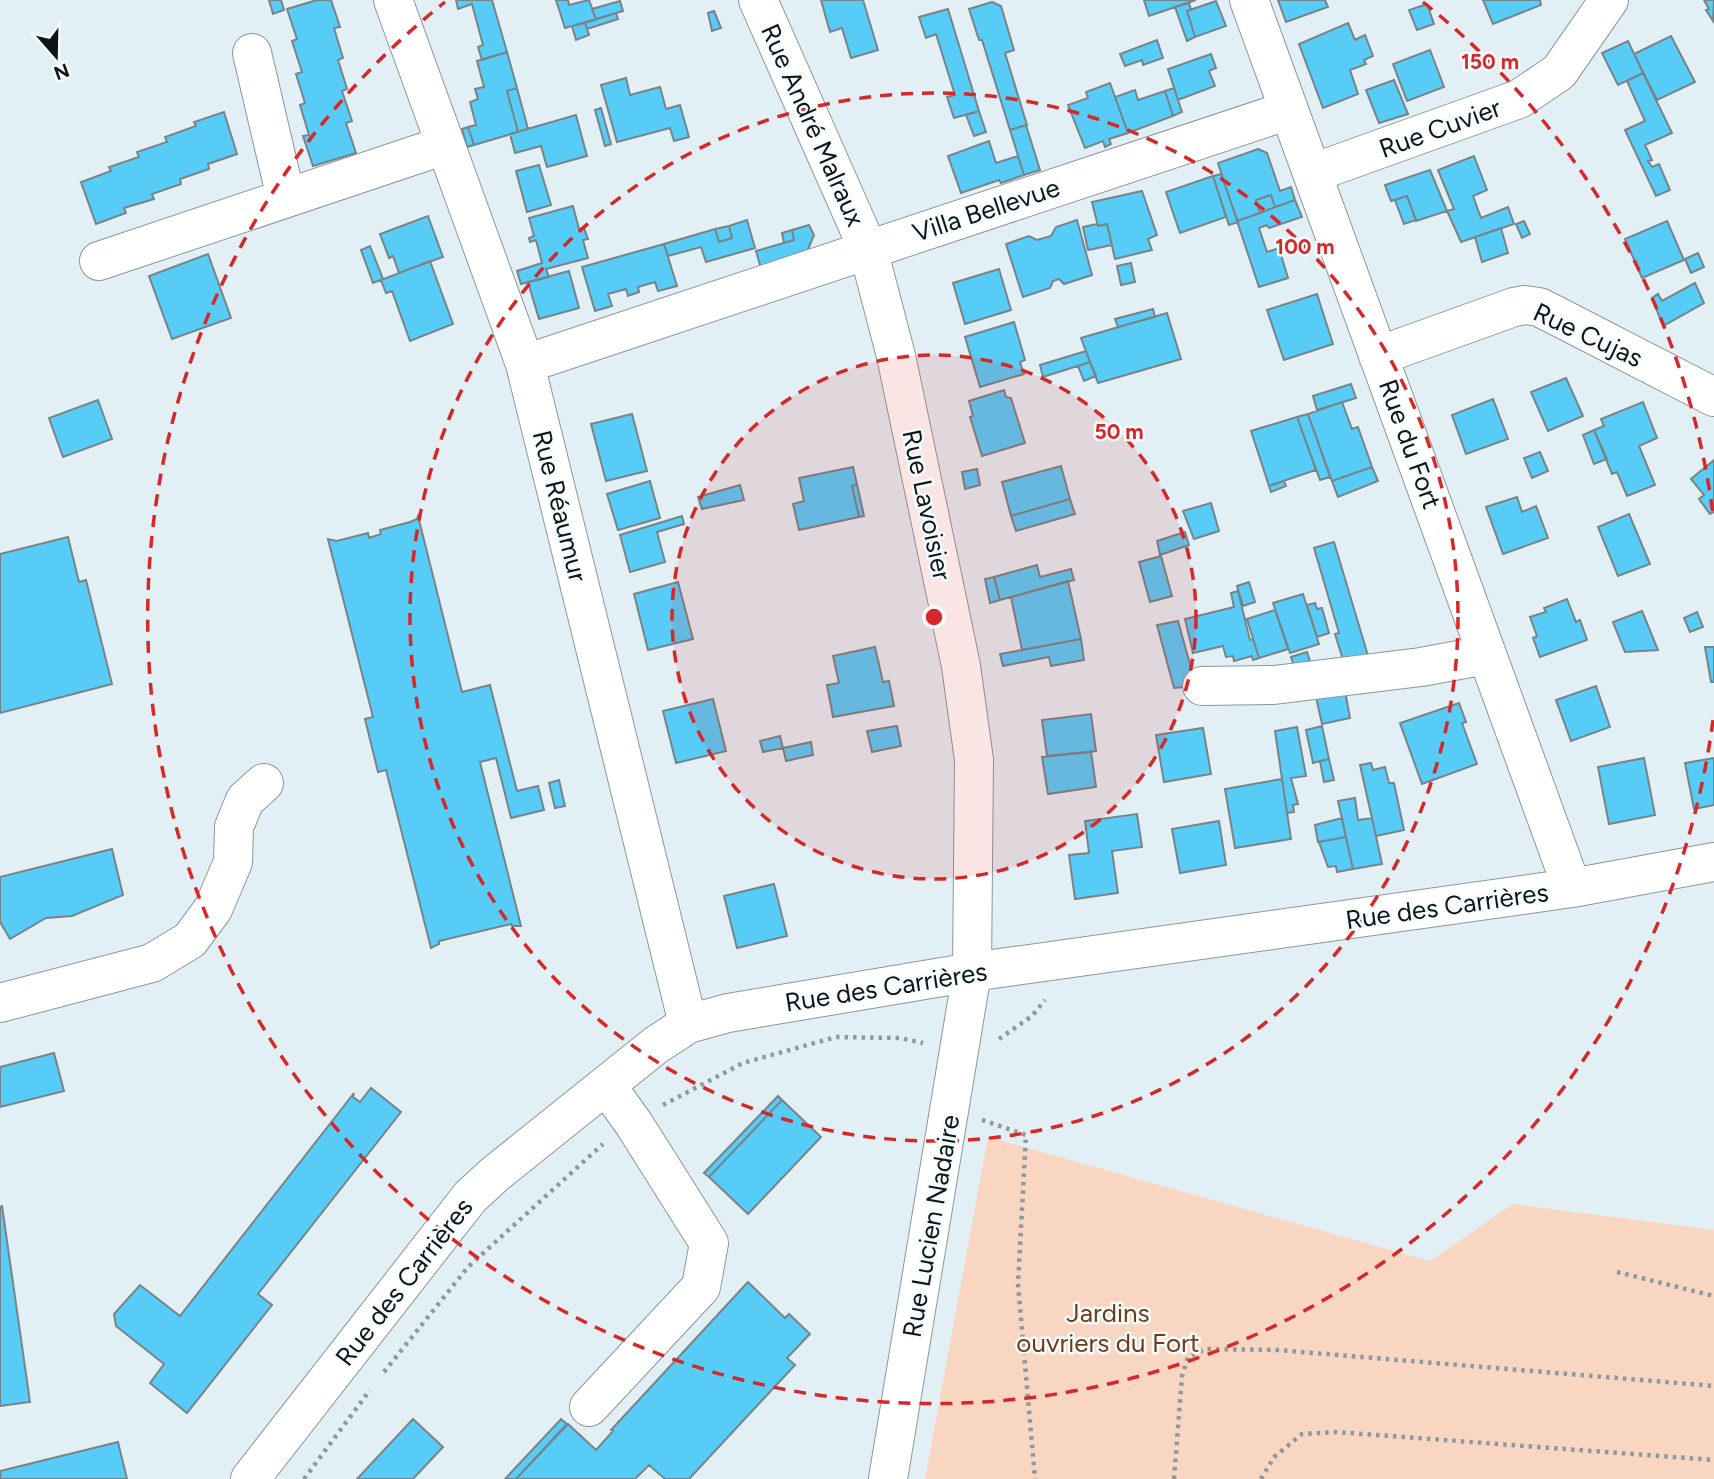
<svg xmlns="http://www.w3.org/2000/svg" width="1714" height="1479" font-family="Figtree,sans-serif">
<rect width="100%" height="100%" fill="#e2f0f6"/>
<path fill="#f8d6c2" d="M988,1137L1430,1261L1513,1204L1714,1230V1479H925Z"/>
<path fill="#57ccf7" stroke="#778489" stroke-width="2" d="M269,0H281L284,10L273,14Z
M317,0H331L340,27L334,28L343,58L338,60L347,89L342,91L352,121L346,123L356,153L313,166L303,136L309,135L300,105L305,103L296,74L302,72L292,41L297,39L287,9Z
M456,0H492L507,52L482,60L478,47L483,45L472,4L458,9Z
M556,0H568L569,5L589,0L596,19L565,28Z
M821,0H863L878,50L851,58L842,28L830,32Z
M1144,0H1196L1149,16Z
M1278,0H1325L1328,7L1286,22Z
M1483,0H1540L1541,5L1493,24Z
M1704,0H1714L1713,21L1706,10L1709,9Z
M620,1L623,11L596,19L592,9Z
M1216,1L1226,26L1195,37L1187,11Z
M992,2L1001,6L1014,50L1005,53L1027,125L1010,130L982,40H979L969,9Z
M1189,3L1191,10L1187,11L1195,37L1187,41L1175,7Z
M1427,4L1434,24L1417,30L1409,10Z
M948,9L979,111L954,118L947,97L955,95L936,34L926,38L919,17Z
M714,11L721,28L712,31L708,13Z
M616,13L618,19L587,29L585,23Z
M585,23L589,35L576,40L572,26Z
M1348,23L1355,40L1365,35L1373,56L1364,60L1366,64L1350,70L1358,94L1323,108L1299,44Z
M1671,36L1695,82L1657,100L1634,54Z
M1157,40L1163,58L1143,65L1142,60L1125,66L1120,54Z
M1628,41L1643,73L1618,85L1602,53Z
M1430,50L1444,87L1407,101L1393,64Z
M507,52L517,88L507,91L518,132L474,145L468,127L476,125L470,102L478,99L475,89L484,87L477,61Z
M1211,54L1216,68L1209,71L1215,86L1178,100L1168,69Z
M1643,73L1672,133L1645,145L1652,160L1648,161L1652,167L1659,164L1670,190L1656,196L1625,130L1645,121L1627,81Z
M626,78L630,95L660,87L666,109L680,105L689,137L674,141L670,128L617,142L601,85Z
M1394,80L1408,114L1379,123L1366,90Z
M1110,83L1128,133L1109,139L1111,144L1105,147L1103,141L1085,148L1068,105L1088,98L1086,92Z
M517,88L528,129L518,132L507,91Z
M1174,88L1182,112L1173,116L1165,91Z
M1135,90L1138,100L1165,91L1173,116L1128,133L1115,97Z
M601,108L611,144L605,146L595,110Z
M979,111L986,132L974,136L966,115Z
M224,112L237,154L208,164L209,169L180,179L181,184L152,194L154,199L124,208L126,213L96,224L81,182L111,171L109,167L139,157L137,152L167,142L165,137L196,126L194,122Z
M576,115L587,156L547,167L541,146L515,153L510,134Z
M1026,125L1040,170L1024,175L1010,130Z
M468,127L474,145L467,147L462,129Z
M989,141L996,163L1018,156L1024,175L1001,183L999,180L961,193L948,156Z
M1258,149L1267,153L1280,191L1291,187L1295,200L1275,207L1271,195L1256,200L1260,213L1237,221L1218,163Z
M1474,156L1487,190L1473,196L1481,218L1508,207L1514,224L1461,242L1447,211L1454,209L1438,170Z
M539,165L551,205L527,212L516,171Z
M1430,170L1447,211L1416,221L1407,196L1391,201L1385,185Z
M1221,174L1238,222L1229,225L1213,176Z
M1213,176L1226,217L1180,233L1166,192Z
M1142,191L1157,235L1148,239L1152,250L1115,259L1107,224L1098,226L1092,202Z
M1271,195L1275,207L1260,213L1256,200Z
M1407,196L1416,220L1404,224L1395,200Z
M1295,200L1302,217L1269,228L1267,225L1259,228L1267,252L1279,248L1288,278L1259,287L1237,221Z
M573,206L579,229L584,228L588,239L583,240L588,258L546,269L549,277L521,284L517,271L542,263L536,240L530,242L529,238L534,236L529,218Z
M428,216L443,257L399,273L393,256L389,258L380,234Z
M747,220L755,248L706,262L701,247L668,256L664,244L715,229L719,242L732,238L729,226Z
M1077,220L1092,275L1064,284L1059,279L1053,281L1050,288L1023,297L1006,244L1029,236L1037,240L1051,236L1056,227Z
M1524,221L1530,234L1522,238L1516,224Z
M1667,221L1684,260L1642,278L1625,239Z
M1097,224L1098,226L1107,224L1112,245L1088,250L1083,227Z
M809,225L814,235L804,259L764,279L756,251L794,240L792,230Z
M729,226L732,238L719,242L715,229Z
M1501,228L1508,253L1482,262L1475,237Z
M792,230L794,240L784,243L782,233Z
M664,244L677,286L658,291L655,282L638,287L639,292L628,296L626,289L608,294L612,306L595,311L582,267Z
M370,246L383,279L373,283L361,250Z
M1698,253L1704,267L1691,273L1685,259Z
M208,254L231,318L172,339L149,276Z
M430,261L453,324L410,341L392,291L386,293L381,280Z
M1131,263L1135,282L1121,285L1117,266Z
M999,269L1011,310L965,324L953,283Z
M569,271L579,308L539,319L528,282Z
M1695,283L1704,303L1663,326L1652,298L1658,294L1662,301Z
M1317,294L1333,344L1284,360L1267,310Z
M1153,309L1155,317L1118,327L1115,319Z
M1167,313L1181,359L1098,383L1081,338Z
M1014,322L1025,360L1020,362L1024,374L980,387L965,337Z
M1086,351L1090,362L1043,377L1040,365Z
M1090,362L1096,376L1084,381L1078,366Z
M1566,378L1583,416L1548,431L1531,392Z
M1351,384L1356,398L1317,410L1313,396Z
M1004,390L1006,397L1011,398L1025,443L982,456L970,417L973,416L969,401Z
M1493,399L1508,439L1466,454L1452,415Z
M98,400L112,439L63,457L49,418Z
M1342,402L1352,429L1358,427L1372,467L1332,481L1308,414Z
M1643,402L1657,438L1639,446L1655,485L1627,496L1617,472L1612,474L1594,430L1604,426L1601,419Z
M632,414L647,471L606,481L591,424Z
M1308,414L1330,477L1320,480L1297,417Z
M1297,417L1316,470L1269,486L1251,431Z
M1594,430L1607,459L1594,464L1583,435Z
M1540,452L1548,471L1532,478L1524,458Z
M1714,460V512L1710,514L1699,499L1704,495L1691,479Z
M1061,466L1070,499L1011,516L1002,482Z
M853,467L857,484L852,486L859,517L799,530L793,504L804,501L799,478Z
M1372,467L1378,481L1338,497L1332,481Z
M977,469L980,485L965,489L962,472Z
M650,481L660,518L618,530L607,494Z
M1284,481L1286,486L1271,492L1269,486Z
M857,484L864,516L859,517L852,486Z
M740,485L744,500L702,509L698,497Z
M1517,497L1522,512L1536,506L1548,538L1503,554L1486,507Z
M1070,499L1075,514L1016,531L1011,516Z
M1211,503L1219,531L1194,539L1183,511Z
M1629,514L1650,564L1618,576L1598,527Z
M418,516L462,692L490,685L517,791L538,786L544,810L511,818L496,758L480,762L521,926H512L511,924L439,941V944L431,948L386,770L378,772L365,719L373,717L328,539L337,541L368,533L369,538L381,534L380,530L410,522L417,519Z
M682,516L684,524L657,532L665,562L630,572L620,535Z
M1185,532L1189,545L1160,555L1157,541Z
M68,537L79,582L86,580L112,684L0,713V554Z
M1334,542L1369,659L1345,666L1335,634L1339,633L1314,548Z
M1161,556L1172,596L1150,602L1139,562Z
M1037,565L1040,577L1071,569L1074,580L1000,600L994,577Z
M994,577L1000,600L990,603L985,579Z
M1068,581L1081,639L1022,650L1011,597Z
M678,582L693,639L648,650L634,594Z
M1249,582L1255,602L1243,606L1237,586Z
M1238,591L1250,640L1253,639L1259,658L1253,660L1252,656L1234,661L1233,656L1226,657L1223,646L1193,653L1185,619L1234,607L1231,593Z
M1303,594L1319,644L1290,653L1273,603Z
M1567,599L1576,622L1580,620L1587,640L1540,657L1533,638L1537,636L1530,617L1546,612L1544,608Z
M1315,603L1317,609L1322,608L1329,633L1317,637L1307,605Z
M1275,610L1288,649L1259,658L1247,619Z
M1642,611L1658,650L1625,652L1613,622Z
M1697,612L1703,627L1690,632L1684,618Z
M1178,621L1196,686L1174,688L1157,625Z
M1081,639L1084,660L1051,666L1049,657L1003,666L1000,654Z
M875,647L883,682L889,681L894,706L833,717L827,685L839,683L833,656Z
M1705,647H1714V682H1711Z
M1307,652L1312,668L1295,669L1291,657Z
M1596,686L1610,727L1571,741L1556,700Z
M1345,691L1350,718L1322,724L1316,697Z
M713,699L726,751L676,763L663,711Z
M1459,703L1466,722L1462,723L1477,764L1422,784L1400,723Z
M1091,714L1096,751L1047,756L1042,720Z
M897,726L901,746L872,752L867,731Z
M1322,726L1329,759L1313,763L1306,730Z
M1297,727L1306,776L1291,778L1298,804L1293,805L1294,812L1287,813L1275,731Z
M1203,728L1211,774L1164,782L1156,735Z
M780,736L783,748L763,752L760,741Z
M811,742L813,755L786,761L783,748Z
M1091,752L1096,787L1048,794L1042,757Z
M1644,758L1655,815L1609,824L1598,767Z
M1714,758V805L1694,809L1685,763Z
M1329,759L1334,780L1324,782L1320,761Z
M1371,763L1373,770L1385,767L1389,783H1394L1404,830L1376,836L1360,765Z
M1282,779L1291,839L1235,848L1225,789Z
M559,780L565,806L555,808L549,783Z
M1355,798L1358,820L1372,818L1382,864L1353,869L1338,801Z
M1137,814L1142,847L1112,851L1118,893L1075,899L1069,855L1089,853L1085,821Z
M1342,818L1346,837L1318,842L1315,825Z
M1219,821L1226,865L1180,873L1172,829Z
M1346,837L1353,869L1337,872L1336,866L1328,867L1319,842Z
M112,849L123,895L72,916L46,918L10,939L0,922V877Z
M774,884L787,936L737,948L724,896Z
M54,1053L64,1091L0,1107V1067Z
M371,1088L401,1112L258,1294L272,1305L187,1413L150,1383L164,1364L116,1326L114,1314L140,1285L180,1316L354,1093L353,1097L360,1102Z
M778,1096L782,1100L709,1177L704,1173Z
M782,1100L821,1137L748,1214L709,1177Z
M2,1206L30,1402L0,1406V1207Z
M748,1282L785,1318L789,1314L810,1334L787,1358L795,1365L689,1479H665L649,1465L635,1479H516L568,1424L596,1450L613,1431L611,1430Z
M413,1419L443,1447L413,1479H357Z
M561,1419L567,1424L516,1479H505Z
M118,1442L127,1479H1L0,1471Z"/>
<g fill="none" stroke-linecap="round" stroke-linejoin="round">
<defs>
<path id="minor" d="M393,0L525,364L688,1024
M758,0L868,249L896,356L961,666L974,760L972,972L888,1479
M1249,0L1572,888
M252,53L286,198
M1313,173L1519,99L1559,72L1609,0
M99,261L445,145
M1378,356L1514,307L1525,305L1539,307L1553,314L1714,397
M525,364L1289,110
M1202,686L1274,685L1421,667L1486,655
M0,1003L152,963L190,940L213,909L233,862L234,827L245,800L264,783
M589,1407L701,1287L709,1243L634,1124L606,1085
M250,1479L470,1197L495,1174L656,1045L688,1024L728,1013L972,972L1572,888L1714,862"/>
</defs>
<use href="#minor" stroke="#8a979d" stroke-width="40"/>
<path stroke="#8e999d" stroke-width="4.5" stroke-dasharray="3.5 5" stroke-linecap="butt" d="M999,1039L1032,1016L1045,1000
M663,1105L743,1063L836,1037L900,1038L923,1043
M982,1120L1026,1135L1018,1284L1035,1479
M1617,1272L1714,1296
M384,1372L468,1267L603,1144
M304,1479L370,1390
M1174,1479L1182,1376L1188,1357L1206,1349L1277,1350L1714,1386
M1261,1479L1274,1457L1302,1434L1336,1432L1714,1460"/>
<use href="#minor" stroke="#fff" stroke-width="38"/>
</g>
<circle cx="934" cy="617" r="262" fill="#d62828" fill-opacity=".12"/>
<g fill="none" stroke="#d62828" stroke-width="3.5" stroke-dasharray="12 9">
<circle cx="934" cy="617" r="262"/>
<circle cx="934" cy="617" r="524"/>
<path d="M1713 720A786 786 0 1 1 445 2M1423 2A786 786 0 0 1 1713 514"/>
</g>
<g text-anchor="middle" dominant-baseline="central" stroke-width="5" stroke-linejoin="round" paint-order="stroke">
<g font-size="26" fill="#101517" stroke="#f6fcfe">
<text transform="translate(813 125) rotate(66)">Rue André Malraux</text>
<text transform="translate(1440 128) rotate(-20)">Rue Cuvier</text>
<text transform="translate(986 210) rotate(-18)">Villa Bellevue</text>
<text transform="translate(1588 335) rotate(25)">Rue Cujas</text>
<text transform="translate(1410 444) rotate(70)">Rue du Fort</text>
<text transform="translate(927 505) rotate(78)">Rue Lavoisier</text>
<text transform="translate(560 506) rotate(76)">Rue Réaumur</text>
<text transform="translate(1447 906) rotate(-8)">Rue des Carrières</text>
<text transform="translate(886 987) rotate(-9)">Rue des Carrières</text>
<text transform="translate(931 1226) rotate(-80)">Rue Lucien Nadaire</text>
<text transform="translate(404 1282) rotate(-52)">Rue des Carrières</text>
</g>
<g font-size="26" fill="#703a15" stroke="#f6fcfe">
<text x="1108" y="1313">Jardins<tspan x="1108" dy="30">ouvriers du Fort</tspan></text>
</g>
</g>
<circle cx="934" cy="617" r="10" fill="#d62828" stroke="#f6fcfe" stroke-width="3.5"/>
<g font-size="21" text-anchor="middle" font-weight="bold" fill="#d62828" stroke="#f6fcfe" stroke-width="5" stroke-linejoin="round" paint-order="stroke">
<text x="1490" y="69">150 m</text>
<text x="1305" y="254">100 m</text>
<text x="1119" y="439">50 m</text>
</g>
<g transform="translate(56 56) rotate(160)" stroke="#f6fcfe" stroke-width="5" paint-order="stroke">
<path d="M0-5L12 26L0 18L-12 26Z" fill="#101517"/>
<text y="-10" font-size="19" font-weight="bold" text-anchor="middle" fill="#101517">N</text>
</g>
</svg>
